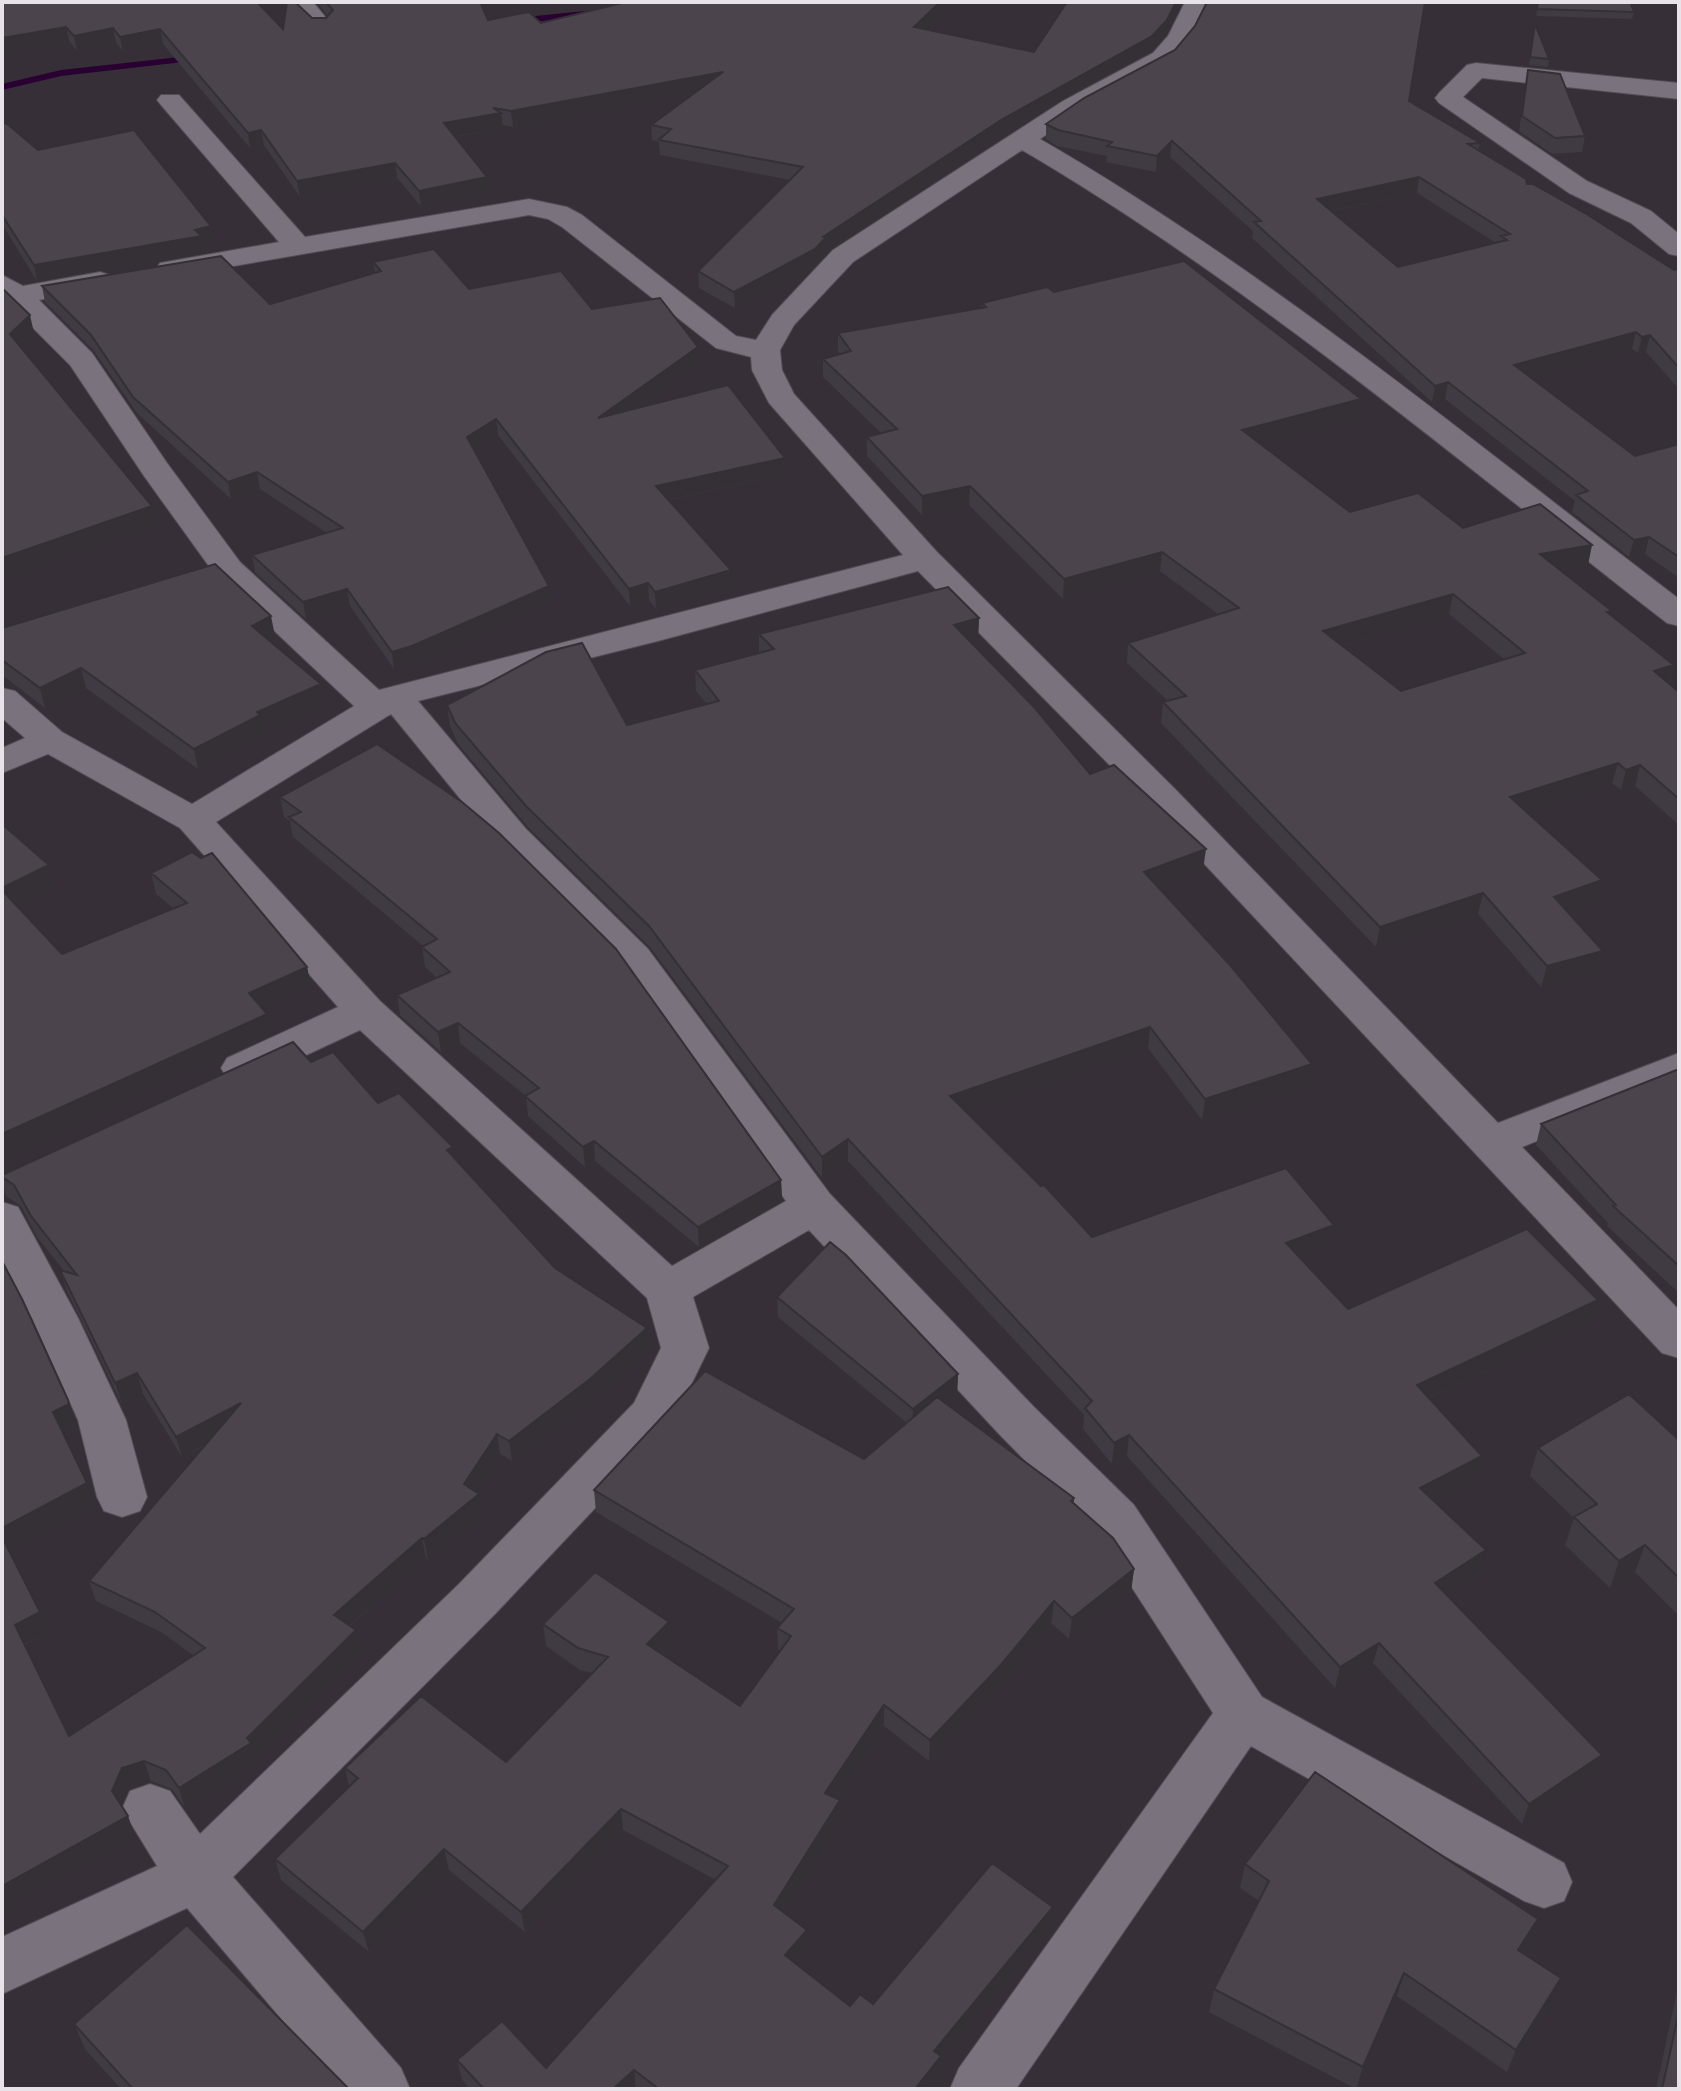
<svg xmlns="http://www.w3.org/2000/svg" width="1681" height="2091" font-family="Mulish,sans-serif">
<rect width="100%" height="100%" fill="#362f38"/>
<g fill="none" stroke-linecap="round" stroke-linejoin="round">
<path fill="#2a0033" fill-rule="evenodd" d="M595,10L600,13L598,15L515,24L510,21L515,18Z
M198,55L203,58L201,60L61,76L2,90V84L61,70Z"/>
<defs>
<path id="street" d="M288,2H313L332,25L328,30C309,35 299,16 288,2Z
M1185,2H1209L1191,39L1171,63L1081,111L1040,139C1267,270 1471,440 1679,599V626L1667,623C1457,460 1252,285 1022,150L853,262L794,325L780,350L782,370L794,394L937,552L1177,791L1498,1123L1679,1053V1084L1522,1147L1679,1310V1358L1662,1353L1151,807L918,571L658,641L418,701L526,829L648,949L830,1194L1034,1407L1134,1505L1262,1697L1564,1863L1572,1882L1564,1901L1544,1908L1524,1901L1251,1746L1016,2089H950L959,2068L1213,1713L1098,1535L1000,1435L809,1230L693,1297L709,1348L669,1430L496,1613L233,1877L401,2068L410,2089H341L187,1908L2,1994V1937L157,1866L122,1809L130,1791L150,1784L170,1791L200,1834L460,1583L634,1403L661,1348L647,1298L360,1030L257,1078L242,1083L227,1078L221,1068L227,1058L338,1007L180,828L48,754L2,773V748L25,738L2,718V688L15,691L62,732L192,804L354,706L216,576L144,476L70,365L2,297V275L23,286L100,272L110,275L114,281L110,287L39,300L92,353L167,463L240,562L379,690L903,555L769,403L752,370L751,357L716,348L562,227L548,219L529,215L170,277L160,275L156,269L160,263L279,242L161,105L157,100L161,95H179L305,237L529,199L567,207L582,215L736,336L756,340L772,315L833,250L1063,101L1153,53L1168,36ZM391,714L498,845L620,967L786,1201L672,1266L380,1001L216,822Z
M1476,63L1679,83V99L1482,78L1463,97L1587,181L1651,211L1679,234V256L1669,254L1631,223L1569,193L1439,103L1435,98L1439,93L1467,65Z
M2,1202L18,1207L78,1318L126,1420L147,1497L140,1511L122,1517L104,1511L97,1497L78,1420L32,1318L2,1262Z"/>
</defs>
<use href="#street" stroke="#524c53" stroke-width="2"/>
<use href="#street" fill="#7a727c" fill-rule="evenodd"/>
</g>
<path fill="#403a42" fill-rule="evenodd" d="M2,2L283,29L312,18H326L328,16L317,2H480L488,20L541,23L626,2H955L926,29L1034,52L1166,34L1151,51L1000,135L825,252V254L815,265L735,308L699,288L698,271L790,180L660,155L659,142L652,140L651,125L696,92L513,127L502,125L503,128L455,137L488,192L421,206L397,178L300,197L264,145L250,148L163,44L123,51L116,43L77,51L69,41L2,53Z
M1538,2L1634,12L1632,19L1536,16Z
M1535,24L1549,59L1548,67L1529,65Z
M1195,26L1409,101L1480,143L1478,151L1527,184L1674,270L1679,269V389L1646,352L1638,353L1632,349L1530,376L1635,456L1679,444V578L1645,554L1629,557L1572,512L1575,501L1445,399L1432,402L1252,238L1253,231L1170,157L1156,172L1106,162L1107,156L1057,146L1046,139V124L1175,50ZM1417,193L1496,243L1398,267L1332,211Z
M1526,86L1585,136L1582,152L1552,154L1519,131Z
M2,124L38,150L211,226L214,241L203,244L204,252L37,281L2,224Z
M373,262L469,289L592,309L698,347L699,362L634,409L785,474L668,500L732,587L656,609L649,600L630,606L498,435L474,450L551,602L415,663L394,669L350,606L306,619L255,572L252,555L327,533L260,489L231,499L137,413L94,351L45,302L42,286L270,304L375,273Z
M1054,292L1361,399L1358,418L1260,443L1350,512L1463,528L1588,565L1560,570L1611,615L1674,665L1669,683L1679,692V825L1635,786L1621,790L1612,783L1526,811L1602,880L1597,900L1567,911L1597,972L1541,987L1478,914L1376,947L1161,723L1163,702L1168,701L1127,663L1128,643L1218,614L1160,571L1063,599L969,505L922,515L867,456V437L881,433L823,377V359L840,354L838,351V333L981,308L982,303ZM1449,614L1504,659L1401,691L1342,645Z
M979,618L978,638L969,640L1090,774L1203,870L1158,887L1312,1064L1308,1085L1202,1120L1148,1048L966,1111L1092,1237L1334,1225L1330,1246L1300,1257L1348,1309L1592,1321L1429,1398L1477,1477L1433,1499L1480,1571L1445,1594L1594,1775L1522,1824L1373,1663L1335,1688L1127,1456L1112,1464L1083,1429L1084,1415L848,1161L822,1178L650,947L528,827L458,744L450,726L447,705L627,725L707,704L696,691L695,670L759,653V634Z
M2,628L275,636L268,639L321,684L324,703L264,731V735L198,769L86,688L45,708L2,675Z
M377,744L781,1180L782,1200L699,1247L595,1161L585,1167L528,1116L526,1096L460,1043L441,1052L400,1015L397,995L437,978L425,967L422,947L423,946L293,837L290,821L284,817L280,797Z
M2,824L49,865L54,885L16,904L62,954L173,908L156,894L151,873L307,967L311,987L263,1009L272,1034L2,1158Z
M311,1062L378,1103L455,1159L555,1268L649,1349L593,1399L512,1461L500,1454L476,1492L482,1514L428,1560L426,1558L350,1626L356,1630L361,1650L255,1756L257,1762L185,1808L172,1789L151,1781L129,1788L121,1806L135,1836L2,1910V1261L76,1425L62,1431L94,1504L8,1549L48,1633L24,1645L69,1736L194,1656L161,1632L96,1601L89,1581L205,1446L182,1457L143,1394L122,1404L67,1291L60,1270L65,1272L37,1237L21,1206L6,1196L2,1182V1175Z
M1679,1069V1293L1607,1226L1608,1223L1536,1145L1541,1124Z
M777,1297L958,1374L957,1394L945,1403L1074,1498V1503L1134,1569L1131,1591L1069,1639L1051,1623L998,1688L929,1761L884,1726L836,1798L840,1822L783,1912L807,1950L796,1964L850,2006L873,2004L1053,1907L1050,1928L940,2062L939,2076L929,2089H470L462,2080L457,2060L546,2068L716,1880L623,1830L525,1932L449,1870L369,1952L281,1880L275,1859L349,1786L345,1768L506,1762L592,1673L580,1670L546,1646L543,1624L669,1622L670,1644L661,1654L740,1706L780,1651L778,1649L777,1628L782,1623L596,1512L594,1490L864,1459L907,1423L778,1317Z
M1679,1440V1616L1635,1572L1610,1588L1565,1545L1574,1518L1530,1476L1538,1448Z
M1245,1864L1529,1943L1523,1953L1552,2002L1507,2072L1397,1996L1356,2089L1209,2012L1214,1989L1259,1901L1240,1888Z
M1679,1982V2089H1656Z
M74,2024L349,2089H121L85,2049Z"/>
<path fill="#343036" d="M940,2H955L914,41V27Z
M1176,2H1182L1166,34L1151,51L1000,135L825,252V254L815,265L735,308L734,292L823,237Z
M66,27L69,41L2,53V38Z
M113,28L116,43L77,51L74,36Z
M160,29L163,44L123,51L120,37Z
M723,72L724,87L513,127L511,111Z
M501,113L503,128L446,138L444,123Z
M261,130L264,145L250,148L248,133Z
M1172,141L1170,157L1156,172L1157,156Z
M395,163L397,178L300,197L297,181Z
M487,177L488,192L421,206L419,191Z
M1419,177L1417,193L1315,214L1317,199Z
M211,226L214,241L203,244L204,252L37,281L34,265Z
M30,315L34,333L15,352L10,334Z
M1636,332L1632,349L1511,381L1514,365Z
M1650,335L1646,352L1638,353L1642,337Z
M698,347L699,362L599,434L598,418Z
M1448,382L1445,399L1432,402L1435,386Z
M1361,399L1358,418L1239,449L1242,430Z
M496,419L498,435L469,454L467,437Z
M785,458V474L657,502L656,486Z
M257,472L260,489L231,499L228,482Z
M970,486L969,505L922,515V496Z
M152,506L156,525L2,579V558Z
M1649,537L1645,554L1629,557L1634,540Z
M1592,545L1588,565L1536,574L1540,554Z
M1162,552L1160,571L1063,599L1064,579Z
M731,570L732,587L656,609L655,592Z
M648,583L649,600L630,606L629,589Z
M549,586L551,602L415,663L394,669L392,652Z
M347,589L350,606L306,619L303,602Z
M1453,594L1449,614L1320,651L1323,631Z
M271,616L275,636L256,646L252,626Z
M979,618L978,638L954,645V625Z
M1674,665L1668,685L1654,671Z
M81,668L86,688L45,708L40,688Z
M321,684L324,703L264,731V735L198,769L194,749L257,712Z
M1618,763L1612,783L1505,818L1510,797Z
M1640,765L1635,786L1621,790L1626,770Z
M1206,849L1203,870L1142,893L1144,872Z
M49,865L54,885L7,909L2,888Z
M1602,880L1597,900L1549,918L1554,897Z
M1483,893L1478,914L1376,947L1380,927Z
M1603,951L1597,972L1541,987L1547,966Z
M307,967L311,987L254,1014L249,993Z
M267,1014L272,1034L2,1158V1134Z
M458,1023L460,1043L441,1052L438,1032Z
M1150,1027L1148,1048L949,1117L950,1096Z
M1312,1064L1308,1085L1202,1120L1205,1099Z
M848,1139V1161L822,1178V1157Z
M594,1141L595,1161L585,1167L583,1147Z
M453,1147L456,1167L447,1150Z
M781,1180L782,1200L699,1247L698,1227Z
M1334,1225L1330,1246L1282,1264L1286,1243Z
M1598,1300L1592,1321L1411,1406L1417,1385Z
M647,1328L649,1349L593,1399L512,1461L509,1441Z
M137,1373L143,1394L122,1404L115,1383Z
M958,1374L957,1394L912,1428L913,1409Z
M68,1400L76,1425L60,1432L53,1412Z
M241,1403L246,1424L182,1457L176,1437Z
M497,1434L500,1454L470,1502L479,1494L482,1514L428,1560L424,1539L464,1484Z
M1129,1435L1127,1456L1112,1464L1114,1443Z
M1482,1456L1477,1477L1415,1509L1420,1488Z
M87,1483L94,1504L6,1550L2,1540V1528Z
M422,1538L426,1558L339,1635L334,1615Z
M1645,1545L1635,1572L1610,1588L1619,1561Z
M1486,1550L1480,1571L1430,1604L1435,1583Z
M1134,1569L1131,1591L1069,1639L1072,1618Z
M1054,1601L1051,1623L998,1688L929,1761L930,1740Z
M40,1612L48,1633L22,1645L15,1625Z
M669,1622L670,1644L649,1666L647,1644Z
M356,1630L361,1650L255,1756L257,1762L185,1808L179,1788L247,1738Z
M1379,1643L1373,1663L1335,1688L1340,1667Z
M884,1705V1726L825,1814V1793Z
M1602,1755L1594,1775L1522,1824L1529,1804Z
M144,1761L151,1781L129,1788L119,1811L112,1791L122,1768Z
M840,1800V1822L775,1926L774,1905Z
M621,1809L623,1830L525,1932L521,1912Z
M128,1816L135,1836L2,1910V1886Z
M444,1849L449,1870L369,1952L363,1932Z
M1053,1907L1050,1928L940,2062L939,2076L929,2089H915L934,2051Z
M1538,1919L1529,1943L1509,1974L1518,1950Z
M807,1930V1950L786,1976L785,1955Z
M1404,1973L1397,1996L1356,2089L1363,2067Z
M1561,1978L1552,2002L1507,2072L1516,2050Z
M634,2070L636,2089H613Z"/>
<path fill="#4b444d" stroke="#343036" stroke-width="2" fill-rule="evenodd" d="M2,2H257L283,29L287,2H295L312,18H326L333,10L326,2H480L488,20L529,12L541,23L626,2H940L914,27L1034,52L1067,2H1176L1167,20L1152,36L1001,120L823,237L825,238L815,249L734,292L698,271L803,167L659,140L671,129L651,125L723,72L511,111L493,108L501,113L444,123L487,177L419,191L395,163L297,181L261,130L248,133L160,29L120,37L113,28L74,36L66,27L2,38Z
M1207,2H1425L1409,101L1480,143L1468,144L1526,179L1527,184H1533L1588,215L1674,270L1679,269V368L1650,335L1642,337L1636,332L1514,365L1635,456L1679,444V557L1649,537L1634,540L1576,495L1588,491L1448,382L1435,386L1254,222L1261,221L1172,141L1157,156L1107,146L1112,142L1058,130L1046,124L1084,98L1175,50L1195,26ZM1419,177L1510,234L1501,236L1507,240L1398,267L1317,199Z
M1538,2H1630L1634,12L1537,9Z
M1535,24L1549,59L1530,57Z
M1528,70L1560,74L1585,136L1555,138L1522,116Z
M6,123L38,150L134,130L211,226L195,230L202,236L34,265L2,215V124Z
M434,249L469,289L561,271L592,309L660,298L698,347L598,418L728,385L785,458L656,486L731,570L655,592L648,583L629,589L496,419L467,437L549,586L412,646L392,652L347,589L303,602L252,555L343,528L257,472L228,482L133,397L91,335L42,286L221,256L270,304L381,271L373,262Z
M1184,261L1361,399L1242,430L1350,512L1418,493L1463,528L1540,504L1592,545L1540,554L1612,611L1607,612L1674,665L1654,671L1679,692V799L1640,765L1626,770L1618,763L1510,797L1602,880L1554,897L1603,951L1547,966L1483,893L1380,927L1163,702L1186,696L1128,643L1239,608L1162,552L1064,579L970,486L922,496L867,437L897,429L823,359L851,351L838,333L986,307L982,303L1047,287L1054,292ZM1453,594L1525,653L1401,691L1323,631Z
M2,288L30,315L10,334L152,506L2,558Z
M215,564L271,616L252,626L321,684L257,712L260,715L194,749L81,668L40,688L2,660V628Z
M948,587L979,618L954,625L1034,707L1090,774L1114,765L1206,849L1144,872L1230,965L1312,1064L1205,1099L1150,1027L950,1096L1041,1186L1044,1185L1092,1237L1286,1168L1334,1225L1286,1243L1348,1309L1527,1229L1598,1300L1417,1385L1482,1456L1420,1488L1486,1550L1435,1583L1602,1755L1529,1804L1379,1643L1340,1667L1129,1435L1114,1443L1085,1408L1092,1401L848,1139L822,1157L649,926L526,806L455,723L447,705L546,652L582,643L627,725L719,701L695,670L774,649L759,634Z
M377,744L462,802L499,833L616,949L781,1180L698,1227L594,1141L583,1147L525,1096L539,1088L458,1023L438,1032L397,995L450,972L422,947L437,939L289,817L301,812L280,797Z
M2,824L49,865L2,888Z
M192,852L201,858L212,853L307,967L249,993L267,1014L2,1134V890L62,954L187,903L151,873Z
M293,1042L311,1062L333,1052L378,1103L399,1093L453,1147L447,1150L555,1268L647,1328L590,1379L509,1441L497,1434L464,1484L479,1494L424,1539L422,1538L334,1615L356,1630L247,1738L251,1743L179,1788L166,1770L144,1761L122,1768L112,1791L128,1816L2,1886V1537L40,1612L15,1625L69,1736L205,1648L155,1612L89,1581L241,1403L176,1437L137,1373L115,1383L60,1270L77,1275L31,1216L14,1185L2,1177V1175Z
M1679,1069V1266L1613,1206L1616,1205L1541,1124Z
M830,1242L846,1255L958,1374L913,1409L777,1297Z
M2,1261L22,1299L68,1400L69,1404L53,1412L87,1483L2,1528Z
M705,1371L864,1459L937,1397L1074,1498L1071,1501L1113,1538L1134,1569L1072,1618L1054,1601L999,1667L930,1740L884,1705L825,1793L840,1800L774,1905L807,1930L785,1955L850,2006L860,1994L873,2004L992,1863L1053,1907L934,2051L941,2056L915,2089H659L634,2070L613,2089H484L457,2060L502,2021L546,2068L728,1866L621,1809L521,1912L444,1849L363,1932L275,1859L358,1778L345,1768L421,1696L506,1762L608,1657L578,1648L543,1624L595,1572L669,1622L647,1644L740,1706L791,1636L777,1628L794,1609L594,1490Z
M1629,1394L1679,1440V1578L1645,1545L1619,1561L1574,1517L1597,1504L1538,1448Z
M1315,1772L1538,1919L1518,1950L1561,1978L1516,2050L1404,1973L1363,2067L1214,1989L1269,1881L1245,1864Z
M187,1925L349,2089H133L74,2024Z
M1679,2012V2089H1662Z"/>
<rect width="1681" height="2091" fill="none" stroke="#e7e3e8" stroke-width="8"/>
</svg>
